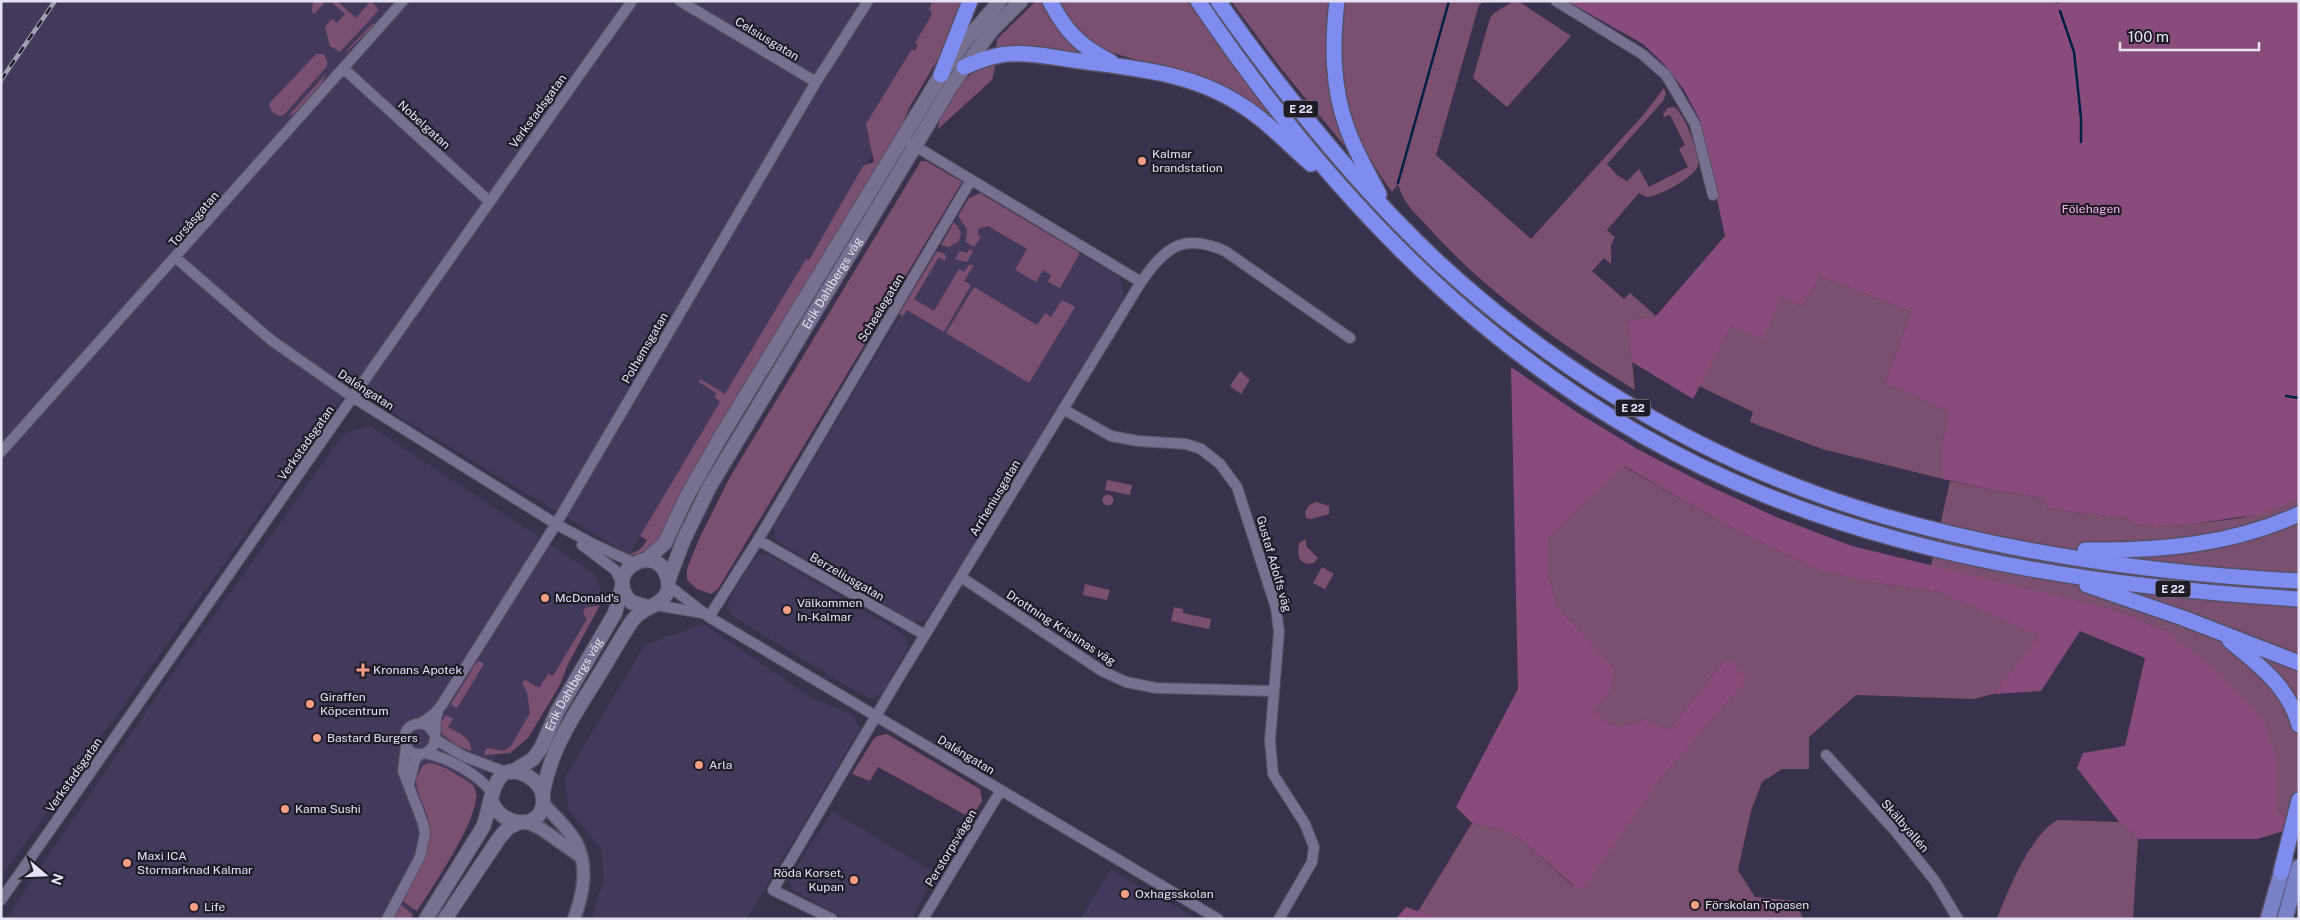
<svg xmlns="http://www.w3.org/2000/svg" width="2300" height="920" font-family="'Public Sans',sans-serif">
<rect width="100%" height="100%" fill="#39324c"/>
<path fill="#433a5b" d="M1,1H983L944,36L629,555L350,387L1,877Z
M981,196L1120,277L1124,297L956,573L925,621L914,622L775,540L774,525L971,198Z
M369,425L596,575L602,596L512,749L499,752L471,791L420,901L409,919H6L160,691L344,434Z
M760,554H768L901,633L907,639L908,648L884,691L876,697L870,698L855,691L731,615L728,608L729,600L753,560Z
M703,624L813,699L853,715L860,729L747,919H592L604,878L601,848L568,809L565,777L645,645Z
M832,811L935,873L912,919H846L792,890L790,878Z
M1111,870L1197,919H1080Z"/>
<path fill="#7b4f6f" d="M313,1H326L314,14L312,12Z
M330,1H337L356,18L371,1L378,9V11L340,52L330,46L325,27L332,19L337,23L345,14Z
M933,1H962L942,52L909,108L901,128L663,537C652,546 642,558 627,554C638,552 641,550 647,540L640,536L720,402L715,397L716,393L699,382L700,379L725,394L806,259L809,260L863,166L874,162L866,124L912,49L915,51L918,45L915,43L931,16L932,12L929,9Z
M1036,1H1040C1052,23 1064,41 1083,56L996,50L997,39Z
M1056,1H1187L1281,130L1175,71L1099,49L1084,39Z
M1231,1H1331L1351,154L1279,66Z
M1344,1H1485L1479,5L1436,155L1531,239L1644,114L1664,88L1666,94L1663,101L1607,164L1617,175L1627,181L1639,169L1649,187L1688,167L1679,149L1685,145L1670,115L1664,117L1663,114L1668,108L1674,107C1684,112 1700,154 1698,166C1693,178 1660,196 1647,197L1639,193L1607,230L1615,237L1611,245V264L1604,258L1592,271L1624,299L1630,293L1656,316L1628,321L1635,390C1560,344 1486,292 1428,227C1415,213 1403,203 1398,184L1392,192C1364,153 1342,111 1340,62C1339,42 1343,21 1344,1Z
M1514,1H1518L1571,36L1507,107L1473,78L1490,18L1494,13Z
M373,23L374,25L346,53L347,50Z
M316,54H324L327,61V66L284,115L279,116L272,112L269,104Z
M994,60L995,67L992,80L938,129C939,119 943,113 948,104C962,81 969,72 994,60Z
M326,74L322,83L294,114L288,116Z
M921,161H926L962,182L718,589L711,594L697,589L687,580V569L699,539L730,477Z
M980,193L1079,252V255L1060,288L1048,282L1051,275L1043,270L1036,282L1015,270L1027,249L988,226L978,229V234L981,237L974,247L966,242L967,229L958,216L969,198Z
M954,222L961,232L959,241L949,247L941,245Z
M970,249L973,251L967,262L955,259L960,251L967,253Z
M937,251L945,254L946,258L945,261L939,257L914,299L934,311L959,269L964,272L969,265H974L964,281L971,285L944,332L907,310L903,316L899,314Z
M1820,276L1911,312L1885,383L1948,411L1943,442V479L1822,449L1750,422L1753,412L1699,386L1731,326L1781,297L1803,306Z
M974,287L1037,325L1045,313L1051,317L1062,300L1075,307L1029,383L946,333Z
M1240,371L1250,380L1241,394L1230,386Z
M1623,466L1723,523L1820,571L1877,583L1939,592L2040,636L1993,694L1974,699L1856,695L1809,737V769H1782L1762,782L1751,811L1738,870L1755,897L1796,901L1803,919H1431L1417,913L1472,823L1499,829L1522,840L1573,886L1659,781L1747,680L1724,661L1669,730L1647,719C1619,728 1614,732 1592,710L1609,694L1616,670L1557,606L1548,573V539Z
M1107,480L1132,485L1130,495L1105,490Z
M1950,481L1992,490L2044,498L2048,509L2126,518L2136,525L2155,527L2185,525L2241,518L2299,498V785L2290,819L2277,811V759L2167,631L2115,610L1931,566Z
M1102.5 500a5.5 5.5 0 1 1 11 0a5.5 5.5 0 1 1-11 0Z
M1317,502L1329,506V514L1311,519L1306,518L1305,512L1309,505Z
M1306,539V546L1318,558L1314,563L1307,564L1300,560L1298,552L1299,543Z
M1322,567L1334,574L1325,589L1313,583Z
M1085,584L1110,590L1107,600L1083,595Z
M600,605L568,664L560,685L528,738L510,753L484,755L485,750L489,748L503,751L511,746L530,713L527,692L522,683L525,680L539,688L548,674L553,676L587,619L583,613L585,608Z
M1174,607L1183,609V613L1211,619L1209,629L1171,621Z
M479,661L484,664L457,708L453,706L451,704L476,663Z
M446,715L453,719L448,727C458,733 472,737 471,751L456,745L442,734L441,723Z
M887,734L980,789L982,801L971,818L878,767L870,781L852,774L873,740L877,736Z
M429,763C439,764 448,769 457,775C464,779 474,783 476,792C481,816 431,890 417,911L401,900C416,873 438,846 427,815C422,801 415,790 416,774L418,775L423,765Z
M2057,820L2119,822L2138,839L2133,919H1997C2008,890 2030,836 2057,820Z
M399,903L413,915L411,919H391Z"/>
<path fill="#894c7a" d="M1567,1H2299V498L2261,514L2185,525L2155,527L2136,525L2126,518L2048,509L2044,498L1992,490L1943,479V442L1948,411L1885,383L1911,312L1820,276L1803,306L1781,297L1763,339L1731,326L1693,399L1632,362L1628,321L1656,316L1725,236L1700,120L1684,90L1663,63L1643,44Z
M1511,367L1578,413L1639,450L1705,484L1776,517L1852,546L2115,610L2167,631L2221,674L2263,719L2277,759V811L2290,819L2287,830L2257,839H2138L2119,822L2077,768L2083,753L2125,746L2145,658L2080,631L2041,691L1993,694L2039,636L1939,592L1877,583L1820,571L1723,523L1624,466L1548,539V573L1557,606L1616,670L1609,694L1593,710C1614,732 1620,727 1647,719L1669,730L1724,661L1732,662L1747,680L1659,781L1583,889L1574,886L1522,840L1499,829L1472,823L1456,807L1518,689Z
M1406,907L1439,919H1396Z"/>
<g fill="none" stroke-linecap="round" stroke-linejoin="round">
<path stroke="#001f45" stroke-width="2.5" d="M2056,1L2057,2
M2060,11L2074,52L2081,118V142
M1398,183L1449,1
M2286,396L2299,398"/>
<defs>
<path id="minor" d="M680,1L816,82
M1556,1L1642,54L1666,75L1695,124L1713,195
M343,68L489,201
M910,143L1141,282
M176,258L271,340L354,398L556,524L593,544L634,563
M1063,409L1111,436L1138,441L1186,444L1201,449L1220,464L1237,487L1276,608L1279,632L1270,740L1273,774L1305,824L1314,847L1312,862L1279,919
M1,452L403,1
M758,540L925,635
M582,545L615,570L622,583
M961,577L1102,671L1126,682L1156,688L1273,691
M668,585L709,617L1218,919
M655,605L702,613
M709,617L758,540L971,180
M421,723L433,715L441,706L556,524L816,82L868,1
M434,733L427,725C399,716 397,756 421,754C426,754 431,750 433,746C438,736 433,723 438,712
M435,739L463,756L508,773
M425,753C446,757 479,774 492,793
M1826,755L1896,832L1935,881L1958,919
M409,784L415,760L420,754
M1,900C212,600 419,299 632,1
M387,919L420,857L425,834L423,823L403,771L406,747
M832,919L773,890L895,684L1141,282C1166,247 1183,232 1225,251L1350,338
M923,919L1001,790"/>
<path id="tertiary" d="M543,803C553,815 568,828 576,842C589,867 583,894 574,919
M526,822L540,828L580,856"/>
<g id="secondary">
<path d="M646,560L665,543L686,498L720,438L941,75L963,44L1000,1"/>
<path id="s1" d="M668,581L684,539L710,486L953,83L992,30L1021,1"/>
<path id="s2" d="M512,772L533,759L541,748L557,712L615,613L622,587"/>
<path d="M543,793C550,751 572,718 594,683C607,662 619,641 632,621C643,606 660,607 667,593C669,587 669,580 666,574C653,542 602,572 631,602L647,607"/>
<path d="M426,919L483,827C492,806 491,754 529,777C537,782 543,789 543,799C545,832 499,828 491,799"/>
<path d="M445,919L500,837L509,827L518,823"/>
</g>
<path id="primary" d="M2268,919L2285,860
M2285,919L2299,867"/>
<path id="motorway" d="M1050,1C1066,32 1080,46 1111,62
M1198,1C1343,216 1521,396 1765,495C1934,563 2118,588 2299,599
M1218,1C1282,92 1357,186 1438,262C1547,363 1678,444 1819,495C1966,548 2143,573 2299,581
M1337,1C1332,44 1332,87 1347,128C1355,151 1368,173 1379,194
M964,67C978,61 993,55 1008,54C1032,52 1056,58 1080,61C1134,68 1191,73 1238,103C1265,119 1287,143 1311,164
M941,75L970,1
M2085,550C2159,551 2231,545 2299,514
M2087,585L2183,618L2299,663
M2230,641C2259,665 2289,687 2299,725
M2281,872L2299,800"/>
</defs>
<use href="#minor" stroke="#575168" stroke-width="12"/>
<use href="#tertiary" stroke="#575168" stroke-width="15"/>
<use href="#secondary" stroke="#575168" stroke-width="16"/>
<use href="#primary" stroke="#575168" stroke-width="18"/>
<use href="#motorway" stroke="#575168" stroke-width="18"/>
<use href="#minor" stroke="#77708e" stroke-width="10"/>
<use href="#tertiary" stroke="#77708e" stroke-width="12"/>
<use href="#secondary" stroke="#77708e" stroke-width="14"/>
<use href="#primary" stroke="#7b81c9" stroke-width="15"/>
<use href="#motorway" stroke="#7e8cf0" stroke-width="15"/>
<defs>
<path id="rail" d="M1,80L55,1"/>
</defs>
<use href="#rail" stroke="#a39eb3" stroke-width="4.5"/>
<use href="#rail" stroke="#1f1c28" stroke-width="2.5" stroke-dasharray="8" stroke-linecap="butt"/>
</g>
<g fill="#f39f84" stroke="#1f1c28" stroke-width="2">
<circle cx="1142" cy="161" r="5"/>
<circle cx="545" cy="598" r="5"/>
<circle cx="787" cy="610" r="5"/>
<path d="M360.5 662.5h5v5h5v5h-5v5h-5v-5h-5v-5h5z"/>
<circle cx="310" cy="704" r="5"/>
<circle cx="317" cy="738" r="5"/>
<circle cx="699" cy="765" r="5"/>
<circle cx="285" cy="809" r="5"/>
<circle cx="127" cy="863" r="5"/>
<circle cx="854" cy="880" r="5"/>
<circle cx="1125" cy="894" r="5"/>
<circle cx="1695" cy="905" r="5"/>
<circle cx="194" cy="907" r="5"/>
</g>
<g text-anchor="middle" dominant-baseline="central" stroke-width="4.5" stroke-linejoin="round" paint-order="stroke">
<g fill="#1f1c28" stroke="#aaa7b7" stroke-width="1">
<rect x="1283.5" y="100.5" width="35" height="17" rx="4"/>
<rect x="1615.5" y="399.5" width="35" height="17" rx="4"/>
<rect x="2155.5" y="580.5" width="35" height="17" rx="4"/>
</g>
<g font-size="11" font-weight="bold" fill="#e6e2f4">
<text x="1301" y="109">E 22</text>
<text x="1633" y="408">E 22</text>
<text x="2173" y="589">E 22</text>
</g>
<g font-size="12" fill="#e6e2f4" stroke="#1f1c28">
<text transform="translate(767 39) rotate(31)">Celsiusgatan</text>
<text transform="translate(538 111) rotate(-54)">Verkstadsgatan</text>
<text transform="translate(424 125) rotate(42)">Nobelgatan</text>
<text transform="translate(194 219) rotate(-49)">Torsåsgatan</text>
<text stroke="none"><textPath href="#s1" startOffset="341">Erik Dahlbergs väg</textPath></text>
<text transform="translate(881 308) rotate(-59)">Scheelegatan</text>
<text transform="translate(645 348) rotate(-60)">Polhemsgatan</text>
<text transform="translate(366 390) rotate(33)">Daléngatan</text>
<text transform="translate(306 443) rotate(-55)">Verkstadsgatan</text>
<text transform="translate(995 498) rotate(-59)">Arrheniusgatan</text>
<text transform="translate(1274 564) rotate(74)">Gustaf Adolfs väg</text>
<text transform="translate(847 577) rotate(30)">Berzeliusgatan</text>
<text transform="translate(1061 628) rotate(33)">Drottning Kristinas väg</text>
<text stroke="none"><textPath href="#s2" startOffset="110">Erik Dahlbergs väg</textPath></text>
<text transform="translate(966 755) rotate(31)">Daléngatan</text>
<text transform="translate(74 775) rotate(-55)">Verkstadsgatan</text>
<text transform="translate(1905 826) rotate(49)">Skälbyallén</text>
<text transform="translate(951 848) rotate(-59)">Perstorpsvägen</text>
</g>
<g font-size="12" fill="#e6e2f4" stroke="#1f1c28" text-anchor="start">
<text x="1152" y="154">Kalmar<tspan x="1152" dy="14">brandstation</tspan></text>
<text x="555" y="598">McDonald's</text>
<text x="797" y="603">Välkommen<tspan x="797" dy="14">In-Kalmar</tspan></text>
<text x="373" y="670">Kronans Apotek</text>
<text x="320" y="697">Giraffen<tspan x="320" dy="14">Köpcentrum</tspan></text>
<text x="327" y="738">Bastard Burgers</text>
<text x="709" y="765">Arla</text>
<text x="295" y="809">Kama Sushi</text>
<text x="137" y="856">Maxi ICA<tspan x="137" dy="14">Stormarknad Kalmar</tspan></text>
<text x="844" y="873" text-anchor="end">Röda Korset,<tspan x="844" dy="14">Kupan</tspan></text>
<text x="1135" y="894">Oxhagsskolan</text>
<text x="1705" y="905">Förskolan Topasen</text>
<text x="204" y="907">Life</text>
</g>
<g font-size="12" fill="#fbb3e7" stroke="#1f1c28">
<text x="2091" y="209">Fölehagen</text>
</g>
</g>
<rect width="2300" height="920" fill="none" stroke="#e6e2f4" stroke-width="5"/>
<g transform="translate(45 875) rotate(109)" stroke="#1f1c28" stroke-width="4" paint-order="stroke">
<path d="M0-4L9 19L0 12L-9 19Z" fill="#e6e2f4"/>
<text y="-8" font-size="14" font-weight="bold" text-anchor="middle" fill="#e6e2f4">N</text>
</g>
<path d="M2120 42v8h139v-8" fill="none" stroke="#e6e2f4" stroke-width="2.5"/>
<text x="2128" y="42" font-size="15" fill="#e6e2f4" stroke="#1f1c28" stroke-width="4" paint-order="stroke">100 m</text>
</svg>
